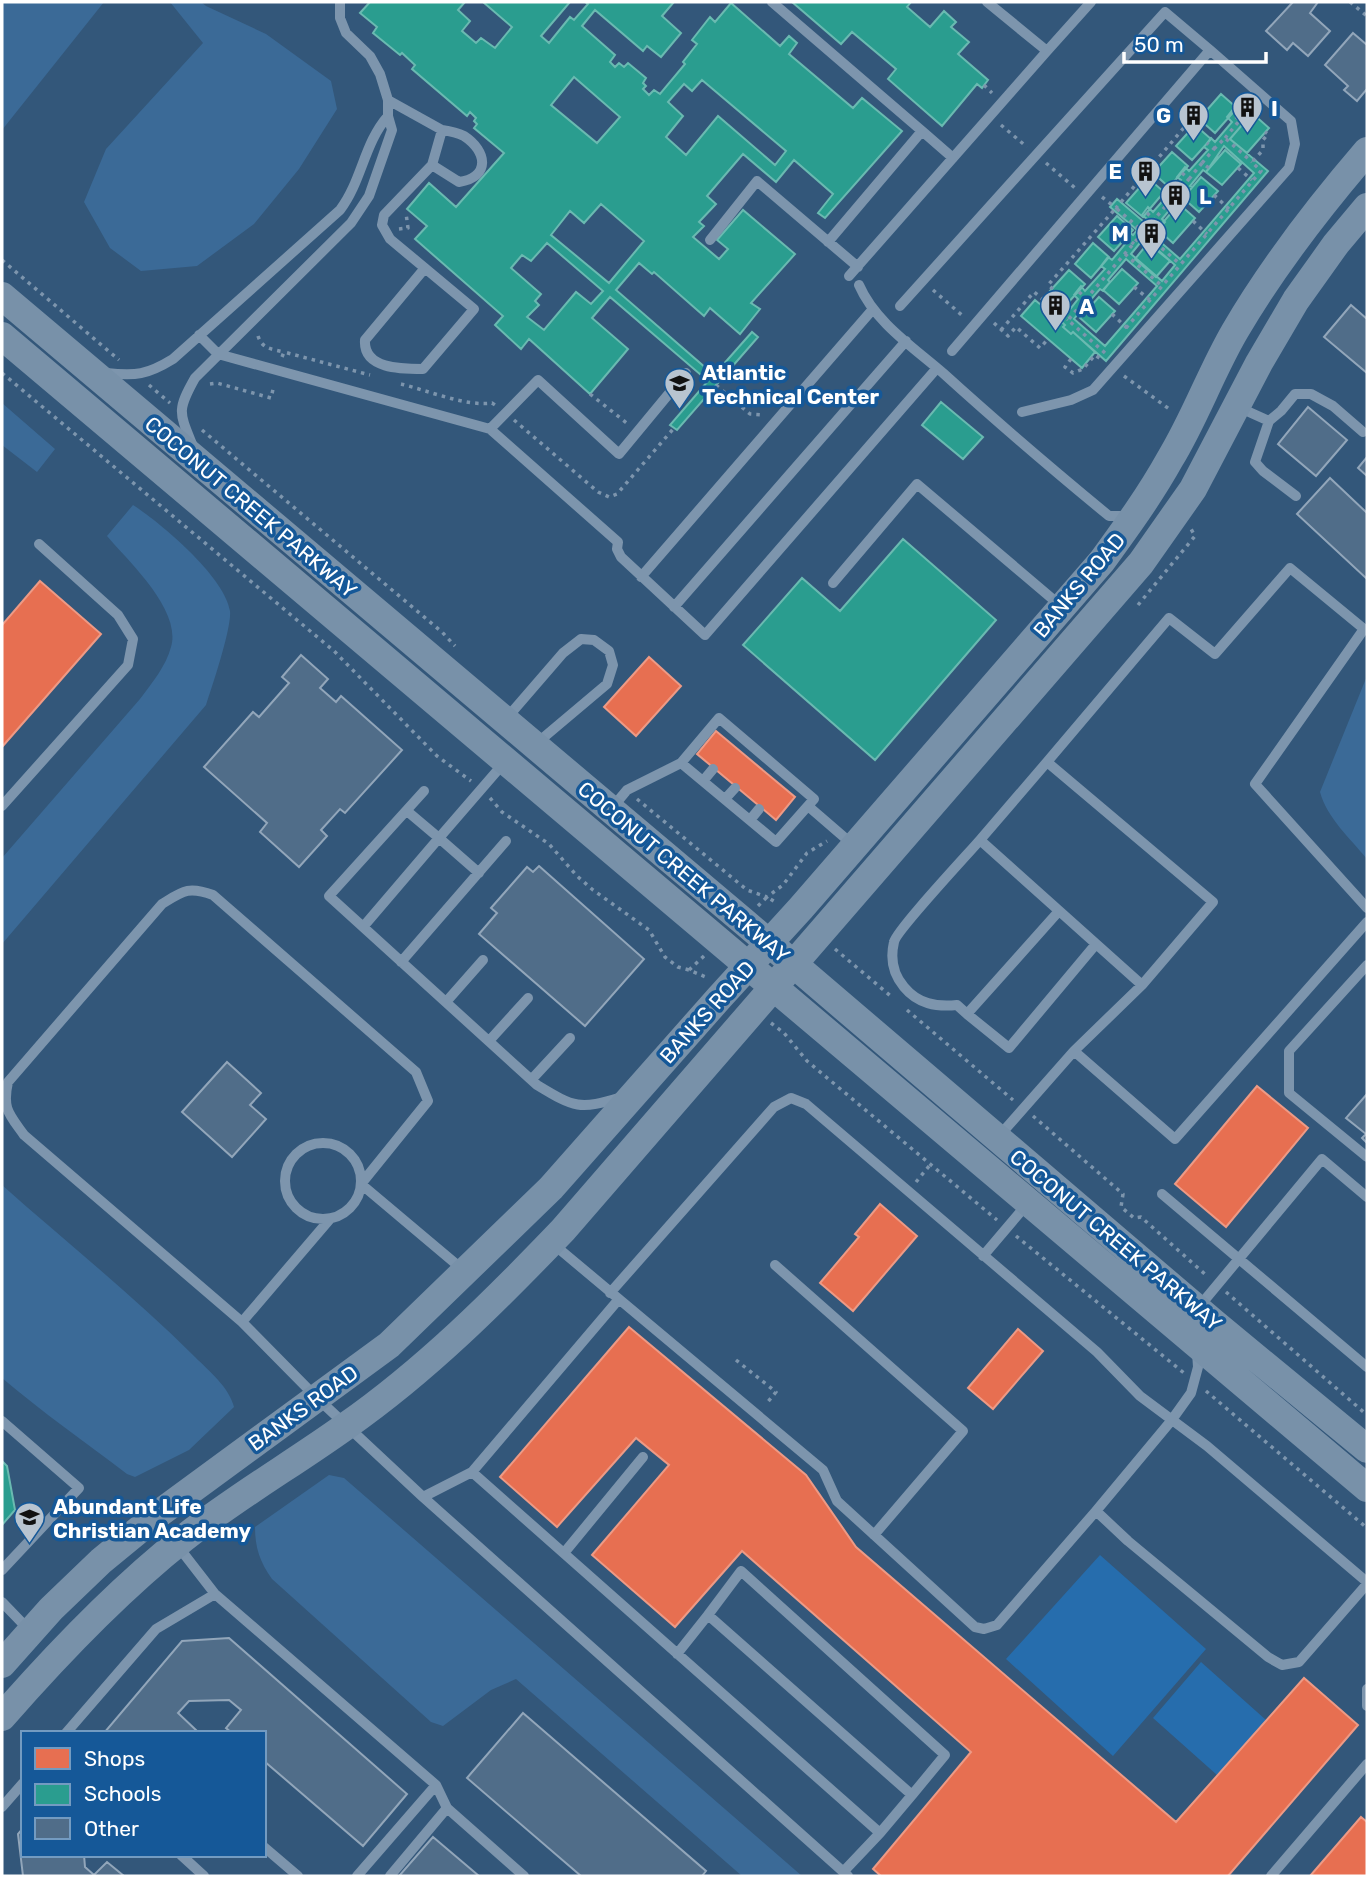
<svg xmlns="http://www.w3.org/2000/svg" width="1369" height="1878" font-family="Rubik,sans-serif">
<rect width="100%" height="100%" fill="#33577a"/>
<path fill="#266dad" d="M1100,1555L1206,1649L1113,1756L1006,1659Z
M1201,1662L1266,1720L1217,1775L1153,1718Z"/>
<path fill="#3b6a97" d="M2,2H104L2,130Z
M170,2H201L206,6L266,34L331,81L337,109L299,169L254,224L197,266L141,271L110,248L84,202L106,149L203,43Z
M2,403L55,449L37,472L2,445Z
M133,505C161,523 225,577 230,611C232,627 212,687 206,705L2,944V858L140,699C152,683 166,666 171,647C182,610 128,561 107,536Z
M1367,676V859C1350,838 1327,818 1320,792Z
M2,1185C66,1242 134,1296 195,1357C209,1371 229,1387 234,1407L189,1450L135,1477L127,1474C85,1442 42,1412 2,1378Z
M329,1475L344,1478L802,1876H742L516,1679L491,1690L443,1726L431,1722L272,1579C260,1562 255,1548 255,1527Z"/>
<path fill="#e76f51" stroke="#ee9a85" stroke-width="2" d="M40,581L101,634L2,747V625Z
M649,657L681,686L636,736L604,707Z
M716,731L795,797L776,820L697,754Z
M1257,1086L1308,1128L1226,1227L1175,1184Z
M880,1204L917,1236L853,1311L820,1283L859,1237L855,1234Z
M629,1327L806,1475L856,1547L1176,1822L1304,1678L1358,1725L1228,1876H881L873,1869L971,1752L742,1551L675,1627L592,1555L669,1465L636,1438L557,1527L500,1477Z
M1018,1329L1043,1351L993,1409L968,1388Z
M1361,1817L1367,1822V1876H1310Z"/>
<path fill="#2a9d8f" stroke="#6abab1" stroke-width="2" fill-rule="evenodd" d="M370,2H465L458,10L470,21L462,31L476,43L481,38L495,48L512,27L483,2H570L541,36L549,43L570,17L574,20L588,4L585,2H674L662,16L681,33L661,57L647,46L643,51L595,10L582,26L615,55L610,62L615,67L619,63L624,67L628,63L646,78L643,83L646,86L643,89L649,95L654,90L660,94L685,64L683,62L697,44L692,40L710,17L715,22L731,3L780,46L789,36L797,43L789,54L853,108L862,98L902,131L825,218L818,213L833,194L794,160L776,182L743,154L707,196L716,204L699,222L704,226L693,237L719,259L728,249L717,240L743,210L795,254L751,303L760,309L740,334L710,308L704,316L654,272L652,274L639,263L616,290L714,375L752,332L758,337L677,430L670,425L708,381L610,297L592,318L628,349L590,394L529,339L521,349L495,325L503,316L415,239L427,226L407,209L429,183L456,207L504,153L474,128L477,124L474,121L476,118L470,112L467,116L412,69L415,65L402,53L400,55L373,33L377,27L360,13ZM574,77L620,117L597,143L551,105ZM702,80L786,151L775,165L718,116L686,155L666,137L683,116L668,102L684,84L692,91ZM601,204L644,241L609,283L551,235L570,211L584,223ZM547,243L603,291L591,304L576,292L544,330L527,317L539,305L535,301L541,294L511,268L522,255L531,261Z
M792,2H911L907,7L930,27L944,11L956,22L951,27L969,42L958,54L988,80L982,88L977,84L942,126L888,79L896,69L852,32L841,44Z
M1221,94L1237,108L1215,133L1199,119Z
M1235,107L1248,118L1230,139L1268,171L1106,361L1073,332L1071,334L1063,327L1065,325L1054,315L1061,308L1067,313L1078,299L1074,295L1081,286L1085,291L1105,269L1101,266L1108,257L1112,260L1126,243L1122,240L1129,232L1133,235L1137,230L1110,207L1117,199L1144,222L1147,219L1142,215L1148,207L1153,212L1181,180L1177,177L1185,167L1189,171L1208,150L1204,147L1211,138L1215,142L1232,122L1227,117ZM1224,146L1254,173L1180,259L1149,232L1154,226L1158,230L1165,222L1162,219L1182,195L1185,197L1192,187L1190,186L1203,170L1206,172ZM1144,238L1175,265L1162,281L1131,254ZM1126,259L1157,286L1105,346L1074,319L1078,314L1081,316L1089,306L1087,304L1100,289L1103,291L1110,282L1108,280Z
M1252,113L1269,128L1247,153L1230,139Z
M1195,125L1211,139L1192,160L1176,146Z
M1225,150L1241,164L1222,185L1206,172Z
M1172,152L1188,166L1169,187L1153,173Z
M1201,177L1218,191L1199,212L1183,198Z
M1148,178L1164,192L1143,217L1126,203Z
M1179,204L1195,218L1173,243L1157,229Z
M1117,216L1133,230L1114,251L1098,237Z
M1093,243L1109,257L1091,278L1075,264Z
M1148,243L1170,261L1156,277L1135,259Z
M1122,269L1138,283L1119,304L1103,290Z
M1069,270L1085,284L1066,305L1050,291Z
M1099,297L1115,311L1096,332L1080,318Z
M1035,300L1065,325L1063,327L1071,334L1073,332L1095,352L1082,368L1021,316Z
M941,402L983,437L963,459L922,425Z
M903,539L996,620L875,760L743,645L802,578L840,611Z
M2,1461L7,1466L15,1510L2,1525Z"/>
<path fill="#506d89" stroke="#92a6ba" stroke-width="2" d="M1293,2H1318L1310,13L1330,31L1308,56L1293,43L1287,50L1266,31Z
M1353,33L1367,45V89L1357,101L1344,90L1348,86L1325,65Z
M1351,305L1367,319V373L1324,337Z
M1308,407L1347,440L1316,476L1278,444Z
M1367,457V476L1358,468Z
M1330,478L1367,513V579L1297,514Z
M301,655L328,679L320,688L336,702L341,696L402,750L345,813L340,809L321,830L327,836L299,867L260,832L267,823L204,767L253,712L259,717L289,683L282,677Z
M539,866L644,959L585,1026L479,934L497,913L491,908L527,867L533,872Z
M227,1062L261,1093L250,1105L266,1119L232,1157L182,1112Z
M1367,1094V1143L1362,1138L1366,1134L1346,1118Z
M229,1638L407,1794L363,1846L264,1761V1733H232L226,1728L241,1710L229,1700L189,1701L178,1713L197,1731L196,1733H104L182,1641Z
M523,1713L706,1871L702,1876H581L467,1778Z
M23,1828V1855H84L85,1867L94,1875L107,1862L124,1876H23L18,1834Z
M433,1837L479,1876H399Z"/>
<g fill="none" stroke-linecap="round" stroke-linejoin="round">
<path stroke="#7d95ad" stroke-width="3.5" stroke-dasharray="3.5 5" stroke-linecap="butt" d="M1350,2L1367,16
M984,85L992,93
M1001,125L1027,147
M1225,138L1240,120L1232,114
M1214,149L1225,138L1252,162
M1046,163L1075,188
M1202,163L1214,149L1207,143
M1238,168L1252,180
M1182,173L1189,179L1182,187
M1189,179L1202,163L1209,168
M1214,195L1229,209
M1102,197L1116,208L1198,111L1203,114
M1147,213L1160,225
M1193,221L1207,234
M399,229L408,228L406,213
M1125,237L1134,244
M1125,254L1162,286
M2,260L119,360
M1134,287L1150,300
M1053,289L1048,285L1116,208L1181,265
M933,290L964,317
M1079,292L1086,298
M1112,314L1127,328
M994,323L1008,336L1016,327L1040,348L1048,339
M1126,328L1261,171L1252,162L1263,150V140L1268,134L1265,132
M1001,330L1034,292L1068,320
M258,336C262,349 272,349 284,352
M1105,353L1068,320L1182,187L1188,192
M282,357L284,352L370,375
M1071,359L1065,367L1073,373L1083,369L1095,355L1101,359
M2,373L334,651L437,756L471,781
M1124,376L1172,411
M210,384L217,383L271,398L274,385
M401,384C426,390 467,407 492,403L495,405
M149,385L170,403
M716,385L750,414L764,415
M590,394L628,424
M514,420L598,492L609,497L617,494L674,428
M202,430L442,632L455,646
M1138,605L1195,536L1191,529
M490,798L502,812L549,844L577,876L593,890L649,930L665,957L678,967L689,970
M637,799L747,890L767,897L783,885L807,853L827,841
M758,906L767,897L777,903
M835,949L893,998
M704,956L689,970L708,978
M907,1010L1013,1100
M771,1023L784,1033L807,1061L997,1220
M1033,1116L1123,1194L1121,1207L1134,1218L1141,1217L1207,1276
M916,1182L930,1165
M1016,1236L1184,1373
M1226,1292L1367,1415
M736,1360L776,1392L766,1404
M1206,1391L1367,1528"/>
<path stroke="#7d95ad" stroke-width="10" d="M772,2L922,131L828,242
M1047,51L1091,2
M388,100L442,130L432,165L384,215L382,225L390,239L474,309L423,369C401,369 363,369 365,340L425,268
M922,131L953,158
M432,165L459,182C491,177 487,151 464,136C458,133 449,131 442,130
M710,240L757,181L858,267
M849,276L1047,51L987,2
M859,285C875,322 913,347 943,373C997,422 1052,469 1109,516H1126
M900,306L1165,12L1210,50L952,351
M199,335L218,354L490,429
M106,373C136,376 147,375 173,359L340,210C362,181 364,143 388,116
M686,373L619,454L538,380L490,429L618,542L617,549L621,557L705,635L937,368
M1238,407L1269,421L1281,411L1295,394H1311L1333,406L1363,432
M1022,412L1071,400L1093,390L1289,168L1295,144L1291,121L1210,50
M1269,421L1255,462L1263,471L1296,496
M192,444C179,412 177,410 195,378L351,223L369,196L392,130L388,116V100L380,74L370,56L346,33L340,18V2
M641,577L873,309
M833,583L917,484L1062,607
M674,607L906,341
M719,718L814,799L776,842L681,763Z
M506,719L563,653L581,639L594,640L609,651L613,665L607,684L537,743
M1047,762L980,840L1142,985
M703,781L713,769
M424,791L329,896L537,1085C575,1108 579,1110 622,1097
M725,799L735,788
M2,806L128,665L133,639L118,615L39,544
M808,806L852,844
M612,808L627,790L681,763
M407,811L439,838L503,764
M750,820L759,809
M980,840C967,855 896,931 894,942C890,959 893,974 904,987C918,1004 936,1007 957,1005L967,1014L1059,911
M363,927L439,838L479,873
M401,962L506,841
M1367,965L1289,1051V1093L1367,1157
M446,1002L483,960
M967,1014L1009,1048L1096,944
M489,1041L528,998
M1074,1051L1175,1139L1367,922
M532,1079L570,1038
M1000,1135L1074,1051L1142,985L1213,902L1047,762L1169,618L1215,654L1290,568L1364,629L1255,784L1367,908
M285 1181a38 38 0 1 1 76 0a38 38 0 1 1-76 0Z
M1162,1194L1367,1367
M552,1243L823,1470L837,1501L975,1627L984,1629L997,1625L1096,1511L1128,1541L1268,1657L1282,1665L1299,1662L1367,1584
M983,1256L1028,1203
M775,1265L963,1431L874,1535
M462,1269L361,1184L428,1101L416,1072L213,895C188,886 183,891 162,904L8,1082C2,1109 9,1114 24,1135L242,1322L316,1397L423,1497L848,1876
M610,1293L774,1107L791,1098L806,1104L1097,1352L1140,1396L1207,1446L1367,1582
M1198,1308L1322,1159L1367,1197
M242,1322L330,1219
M2,1421L79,1488L2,1570
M472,1472L880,1833L844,1871
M423,1497L472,1472L619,1299
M1096,1511L1171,1421L1191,1393L1198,1367L1197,1352
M177,1545L215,1594
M564,1553L643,1457
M2,1602L28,1629
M708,1615L741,1571L945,1755L912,1795
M677,1654L708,1615L912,1795L880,1833
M1367,1689V1706
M66,1733L156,1629L215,1594L436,1785L447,1808L524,1876
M2,1807L23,1783
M264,1847L298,1876
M181,1855L204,1876
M357,1876L436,1785
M390,1876L447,1808
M1271,1876L1367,1764"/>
<path stroke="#7891a9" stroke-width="28" d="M2,296L743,921L1214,1323L1367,1449
M2,336L1367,1488
M2,1664L51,1609L101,1561L157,1515L389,1345L551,1188L719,998L801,908L1102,561C1126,528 1150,495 1170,459C1195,418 1211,372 1235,331C1273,266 1318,208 1367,151
M2,1717C58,1653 117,1591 184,1538C236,1497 293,1464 346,1426C426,1370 496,1300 563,1230L1141,563L1193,489L1259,363L1296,300L1336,244L1367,207"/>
</g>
<defs>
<symbol id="building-pin" viewBox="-11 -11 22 30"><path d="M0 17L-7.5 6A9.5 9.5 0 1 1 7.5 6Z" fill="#b8c4d0" stroke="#155898"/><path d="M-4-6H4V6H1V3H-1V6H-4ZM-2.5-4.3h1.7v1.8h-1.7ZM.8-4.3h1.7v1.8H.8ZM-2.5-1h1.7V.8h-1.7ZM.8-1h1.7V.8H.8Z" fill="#111"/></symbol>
<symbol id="school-pin" viewBox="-11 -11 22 30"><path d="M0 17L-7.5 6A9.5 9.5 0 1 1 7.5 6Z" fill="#b8c4d0" stroke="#155898"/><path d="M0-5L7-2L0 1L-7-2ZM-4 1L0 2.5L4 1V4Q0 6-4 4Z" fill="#111"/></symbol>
</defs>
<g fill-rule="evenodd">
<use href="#building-pin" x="1230" y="90" width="35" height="47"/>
<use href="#building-pin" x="1176" y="98" width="35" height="47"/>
<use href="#building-pin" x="1128" y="154" width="35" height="47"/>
<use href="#building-pin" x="1158" y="178" width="35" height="47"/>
<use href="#building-pin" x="1134" y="216" width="35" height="47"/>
<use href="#building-pin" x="1038" y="288" width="35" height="47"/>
<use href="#school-pin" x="662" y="366" width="35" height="47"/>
<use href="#school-pin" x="12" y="1500" width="35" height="47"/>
</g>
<g text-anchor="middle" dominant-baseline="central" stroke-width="7" stroke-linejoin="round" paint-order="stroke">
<g font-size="21" font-weight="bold" fill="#fff" stroke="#155898" text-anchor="start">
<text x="1271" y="108">I</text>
<text x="1171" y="115" text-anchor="end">G</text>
<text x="1122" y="171" text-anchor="end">E</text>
<text x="1199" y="196">L</text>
<text x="1129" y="233" text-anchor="end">M</text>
<text x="1079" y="306">A</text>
<text x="702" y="372">Atlantic<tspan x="702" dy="24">Technical Center</tspan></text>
<text x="53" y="1506">Abundant Life<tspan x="53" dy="24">Christian Academy</tspan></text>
</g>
<g font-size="21" fill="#fff" stroke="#155898">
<text transform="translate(251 507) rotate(40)">COCONUT CREEK PARKWAY</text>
<text transform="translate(1079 585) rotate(-50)">BANKS ROAD</text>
<text transform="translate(684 872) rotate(40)">COCONUT CREEK PARKWAY</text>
<text transform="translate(707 1012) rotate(-48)">BANKS ROAD</text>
<text transform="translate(1116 1240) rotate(40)">COCONUT CREEK PARKWAY</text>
<text transform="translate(303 1408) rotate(-36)">BANKS ROAD</text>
</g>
</g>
<rect width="1369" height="1878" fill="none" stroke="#ffffff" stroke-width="7"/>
<rect x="21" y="1731" width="245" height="126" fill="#155898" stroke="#739bc1" stroke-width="2"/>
<rect x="35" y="1748" width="35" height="21" fill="#e76f51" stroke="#739bc1" stroke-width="2"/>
<text x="84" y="1766" font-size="21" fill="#ffffff">Shops</text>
<rect x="35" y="1784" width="35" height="21" fill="#2a9d8f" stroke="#739bc1" stroke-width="2"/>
<text x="84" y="1801" font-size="21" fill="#ffffff">Schools</text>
<rect x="35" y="1818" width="35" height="21" fill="#506d89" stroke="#739bc1" stroke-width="2"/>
<text x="84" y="1836" font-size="21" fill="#ffffff">Other</text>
<path d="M1124 52v10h142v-10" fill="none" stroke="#ffffff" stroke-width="3.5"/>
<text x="1134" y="52" font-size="21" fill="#ffffff" stroke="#155898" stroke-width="5" paint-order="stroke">50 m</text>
</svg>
